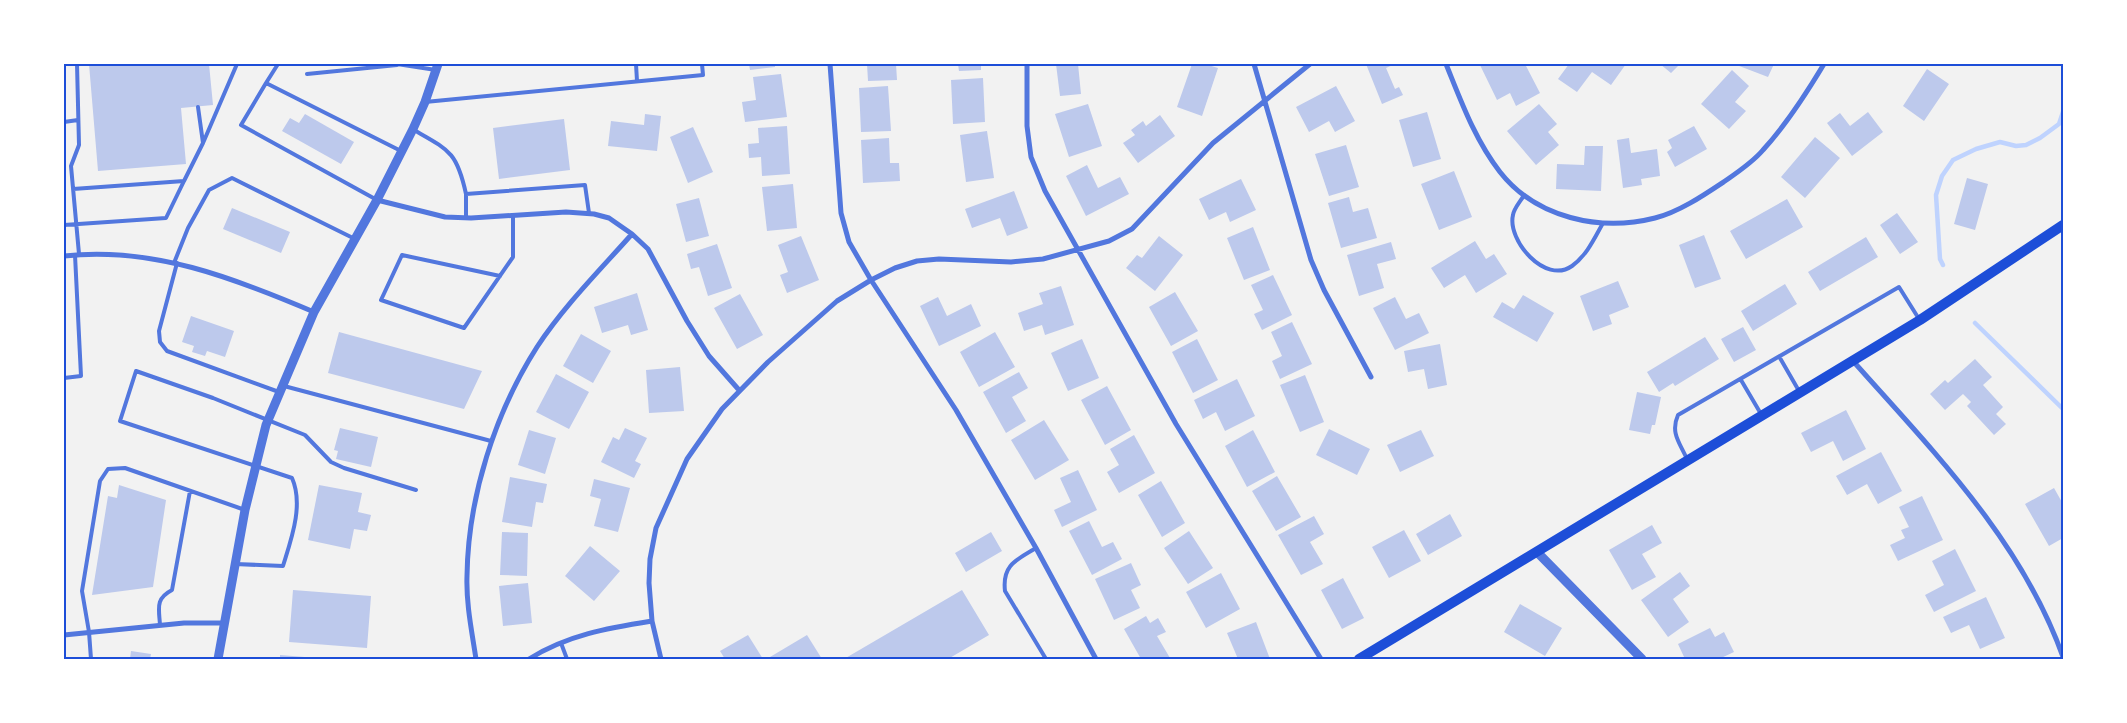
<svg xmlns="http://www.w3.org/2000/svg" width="2127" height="723" font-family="'Work Sans',sans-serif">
<rect width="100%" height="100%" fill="#f2f2f2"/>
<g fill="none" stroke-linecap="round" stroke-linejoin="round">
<path stroke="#bfd3fe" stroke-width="4.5" d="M1943,265L1940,259L1936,195L1942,176L1953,160L1976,149L2000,142L2016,146L2026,145L2040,138L2059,124L2063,112
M1975,323L2063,409"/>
</g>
<path fill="#bdc9ec" d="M89,64H209L213,105L181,108L186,164L98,171Z
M749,64H775V67L750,70Z
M867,64H896L897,80L868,81Z
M958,64H981V70L959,71Z
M1056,64H1078L1081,94L1060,96Z
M1192,64H1205L1218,68L1202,116L1177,107Z
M1366,64H1395L1386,68L1395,89L1399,87L1403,95L1382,104Z
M1482,64H1525L1540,93L1516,106L1510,93L1497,100L1480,65Z
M1569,64H1626L1611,85L1592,72L1577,92L1558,79Z
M1660,64H1680L1671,73Z
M1734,64H1774L1768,77Z
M1927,69L1949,84L1924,121L1903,106Z
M1732,70L1749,86L1735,102L1746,111L1729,129L1701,104Z
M781,74L787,117L745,122L742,102L756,100L753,77Z
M983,78L985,122L953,124L951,80Z
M888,86L891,131L861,132L859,88Z
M1336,86L1355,121L1335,132L1329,121L1309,132L1296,107Z
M1088,104L1102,146L1069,157L1055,114Z
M1539,104L1557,124L1548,132L1559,145L1536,165L1507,131Z
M1427,112L1441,159L1413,167L1399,120Z
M1868,112L1883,132L1852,156L1827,123L1840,113L1850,126Z
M305,114L354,142L341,164L282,131L290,118L299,123Z
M645,114L661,116L657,151L608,146L611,121L644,125Z
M1160,115L1175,136L1138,163L1123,143L1135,135L1131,130L1143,121L1146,126Z
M564,119L570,170L499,179L493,128Z
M787,126L790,174L762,176L761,157L749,158L748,144L759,143L758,128Z
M1694,126L1707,149L1675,167L1667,152L1672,148L1668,140Z
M693,127L713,172L688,183L670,137Z
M987,131L994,178L966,182L960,135Z
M1815,137L1840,158L1805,198L1781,177Z
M889,138L890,163H899L900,181L863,183L861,140Z
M1629,138L1631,153L1657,149L1660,176L1641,179L1642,185L1623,188L1617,140Z
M1346,145L1359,187L1329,196L1315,154Z
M1585,146H1603L1601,191L1556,189L1557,164L1584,165Z
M1087,165L1098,188L1120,177L1129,194L1086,216L1066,176Z
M1454,171L1472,217L1439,230L1421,184Z
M1967,178L1988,184L1975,230L1954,224Z
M1241,179L1256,210L1230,222L1226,212L1209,220L1199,199Z
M793,184L797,228L767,231L762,187Z
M1014,191L1028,228L1007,236L1000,218L972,228L965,209Z
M1349,197L1353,212L1368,208L1377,238L1341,248L1328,203Z
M699,198L709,236L686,242L676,204Z
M1787,199L1803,227L1746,259L1730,231Z
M232,208L290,232L281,253L223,229Z
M1897,213L1918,242L1900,254L1880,225Z
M1253,227L1270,270L1244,280L1227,238Z
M1704,235L1721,279L1695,288L1679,245Z
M801,236L819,280L787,293L780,275L788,272L778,245Z
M1159,236L1183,255L1155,291L1126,268L1137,255L1142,258Z
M1866,237L1878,257L1820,291L1808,272Z
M1475,241L1486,259L1494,254L1507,274L1476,293L1465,275L1444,288L1431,268Z
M1391,242L1396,259L1377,264L1384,288L1359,296L1347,255Z
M717,244L732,288L708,296L699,267L691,269L687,254Z
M1273,275L1292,315L1262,330L1254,314L1263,310L1251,285Z
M1618,281L1629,307L1609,315L1612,324L1593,331L1580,296Z
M1785,284L1797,304L1753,331L1741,311Z
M1061,286L1074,325L1045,335L1042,325L1024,331L1018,313L1043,304L1039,293Z
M1175,292L1198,331L1171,346L1149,307Z
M637,293L648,330L631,335L628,325L602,333L594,307Z
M740,294L763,335L737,349L714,308Z
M1523,295L1554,313L1537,342L1493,317L1502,302L1514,309Z
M938,297L947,316L971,304L981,326L939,346L920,306Z
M1395,297L1406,319L1419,313L1429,333L1395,350L1373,308Z
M191,316L234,331L225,357L207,351L205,356L192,352L194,346L182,342Z
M1292,322L1312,364L1280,379L1272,361L1282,356L1271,332Z
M1743,327L1756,350L1734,362L1721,339Z
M339,332L482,371L464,409L328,373Z
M995,332L1015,367L979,387L960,352Z
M581,334L611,351L593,383L563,366Z
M1705,337L1719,359L1675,386L1673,383L1659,392L1647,372Z
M1082,339L1099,378L1068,391L1051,353Z
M1197,339L1218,380L1193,393L1172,352Z
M1440,344L1447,385L1428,389L1424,369L1408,372L1404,351Z
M1975,359L1992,377L1983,385L2003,407L1996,414L2006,424L1994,435L1967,406L1971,402L1963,394L1945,410L1930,394L1945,380L1948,383Z
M680,367L684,411L649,413L646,370Z
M1019,372L1028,388L1012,397L1026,421L1006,433L983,392Z
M556,374L589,392L569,429L536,412Z
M1305,375L1324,422L1300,432L1280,385Z
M1237,379L1255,416L1225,431L1216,412L1203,419L1194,400Z
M1107,386L1131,430L1105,445L1081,400Z
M1637,392L1661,397L1655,425H1652L1650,434L1629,430Z
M1846,410L1866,449L1843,461L1833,441L1811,452L1801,433Z
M1044,420L1069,460L1035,480L1011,440Z
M340,428L378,437L371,467L336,459L338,451L334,450Z
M625,428L647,438L635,461L641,464L634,478L601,462L613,437L619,440Z
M1329,429L1370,449L1357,475L1316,455Z
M529,430L556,438L545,474L518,465Z
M1253,430L1275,472L1247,487L1225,446Z
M1421,430L1434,456L1400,472L1387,445Z
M1134,435L1155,473L1119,493L1107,472L1119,465L1110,449Z
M1881,452L1902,491L1878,504L1867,484L1847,495L1836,476Z
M1078,470L1097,510L1062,527L1054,510L1071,502L1060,478Z
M1277,476L1301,517L1276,531L1252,491Z
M510,477L547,484L543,503L536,502L532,527L502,522Z
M594,479L630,488L618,532L594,526L601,499L590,496Z
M1161,481L1185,523L1162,537L1138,495Z
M119,485L166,500L153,587L92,595L108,496L117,498Z
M319,485L362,493L358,512L371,515L367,531L354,529L350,549L308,540Z
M2054,488L2063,504V538L2049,546L2025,504Z
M1922,496L1943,540L1898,561L1890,545L1905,538L1901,530L1909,527L1899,507Z
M1450,514L1462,536L1428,555L1416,534Z
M1314,516L1324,534L1310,542L1323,564L1301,575L1278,535Z
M1089,521L1102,547L1113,542L1122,559L1092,575L1069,531Z
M1652,525L1662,543L1642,554L1656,577L1632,590L1609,550Z
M1404,530L1421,561L1389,578L1372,547Z
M1189,531L1213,568L1188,584L1164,548Z
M502,532L528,533L527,576L500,575Z
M991,532L1002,551L966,572L955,553Z
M590,546L620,571L594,601L565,576Z
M1955,549L1976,591L1934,612L1925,595L1944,585L1932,561Z
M1131,563L1141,585L1131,590L1140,608L1114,620L1095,579Z
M1680,572L1690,586L1673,599L1689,622L1668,637L1641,600Z
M1221,573L1240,609L1206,628L1186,592Z
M1343,578L1364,618L1342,629L1321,590Z
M528,583L532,623L503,626L499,586Z
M293,590L371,596L367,648L289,642Z
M962,590L989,635L948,659H844Z
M1986,597L2005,638L1980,649L1969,625L1951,633L1943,617Z
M1520,604L1562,628L1545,656L1504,632Z
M1146,616L1150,623L1158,618L1166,632L1157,636L1170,658L1167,659H1141L1124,629Z
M1256,622L1270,659H1238L1227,633Z
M1710,628L1715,637L1724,632L1734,652L1719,659H1685L1678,644Z
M748,635L763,659H725L720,651Z
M807,635L822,659H771L770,657Z
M131,651L151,654L150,659H130Z
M280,655L317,658V659H280Z"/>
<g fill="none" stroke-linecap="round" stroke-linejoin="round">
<path stroke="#5277de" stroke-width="4" d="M77,64L79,145L71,166L79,254
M397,64L436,70
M636,64L637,81
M307,74L397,65
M266,83L278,64
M425,102L703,75L702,64
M64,122L78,120
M414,130C449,150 457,152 466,194
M203,143L237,64
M184,181L203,143L198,107
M1524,195C1521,201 1514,208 1513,215C1507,240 1545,285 1572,266C1587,255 1594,239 1603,223
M377,200L241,125L266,83L401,151
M466,218V194L585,185L589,213
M64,225L166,218L184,181L73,189
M174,263L188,228L209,190L232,178L355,239
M177,263L159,331L160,342L167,351L279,392
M500,276L402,255L381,300L464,328L513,257V215
M1780,358L1799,391
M64,378L81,376L75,255
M1741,380L1761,414
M284,386L491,441
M1687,459C1680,443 1670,433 1678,415L1899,287L1919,319
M1036,548C1016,560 1002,565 1005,591L1046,659
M235,564L283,566C291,540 304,505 292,478L120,421L136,371L213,398L305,435L331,462L344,468L416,490
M160,625C159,608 155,599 172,590L190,491
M561,643L567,659
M91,659L89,632L82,591L100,481L108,469L125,468L245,510"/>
<path stroke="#5277de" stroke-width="5" d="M830,64L841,213L849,242L871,280L956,410L1036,548L1096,659
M1027,64V126L1031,157L1045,191L1176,424L1321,659
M1254,64L1311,260L1324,290L1371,377
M1446,64C1461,101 1475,140 1500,172C1536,218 1600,232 1655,218C1679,212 1704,195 1725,181C1738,172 1753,162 1763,150C1787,124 1806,94 1824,64
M377,200L445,217L471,218L566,212L594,214L609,218L632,234L648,249L687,321L709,356L739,390
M64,256C152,246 234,278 314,312
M1853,361C1933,451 2022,541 2063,657
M64,635L184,623H224
M476,659C472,632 466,604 467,576C468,497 495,413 537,347C564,306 600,270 632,234
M529,659C567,635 608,628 652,621
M661,659L652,621L649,583L650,559L656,528L687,459L722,409L768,362L837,301L871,280L895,268L917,261L939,259L1011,262L1043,259L1109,241L1132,229L1213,143L1310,64"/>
<path stroke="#5277de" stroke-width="9" d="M1537,552L1642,659
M218,659L245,510L266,425L314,312L377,200L413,129L425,102L438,64"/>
<path stroke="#1d4ed8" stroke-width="10" d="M1359,659L1920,320L2063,225"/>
</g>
<rect width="2127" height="723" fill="none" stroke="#ffffff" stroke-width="130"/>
<rect x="65" y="65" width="1997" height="593" fill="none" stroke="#1d4ed8" stroke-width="2"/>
</svg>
